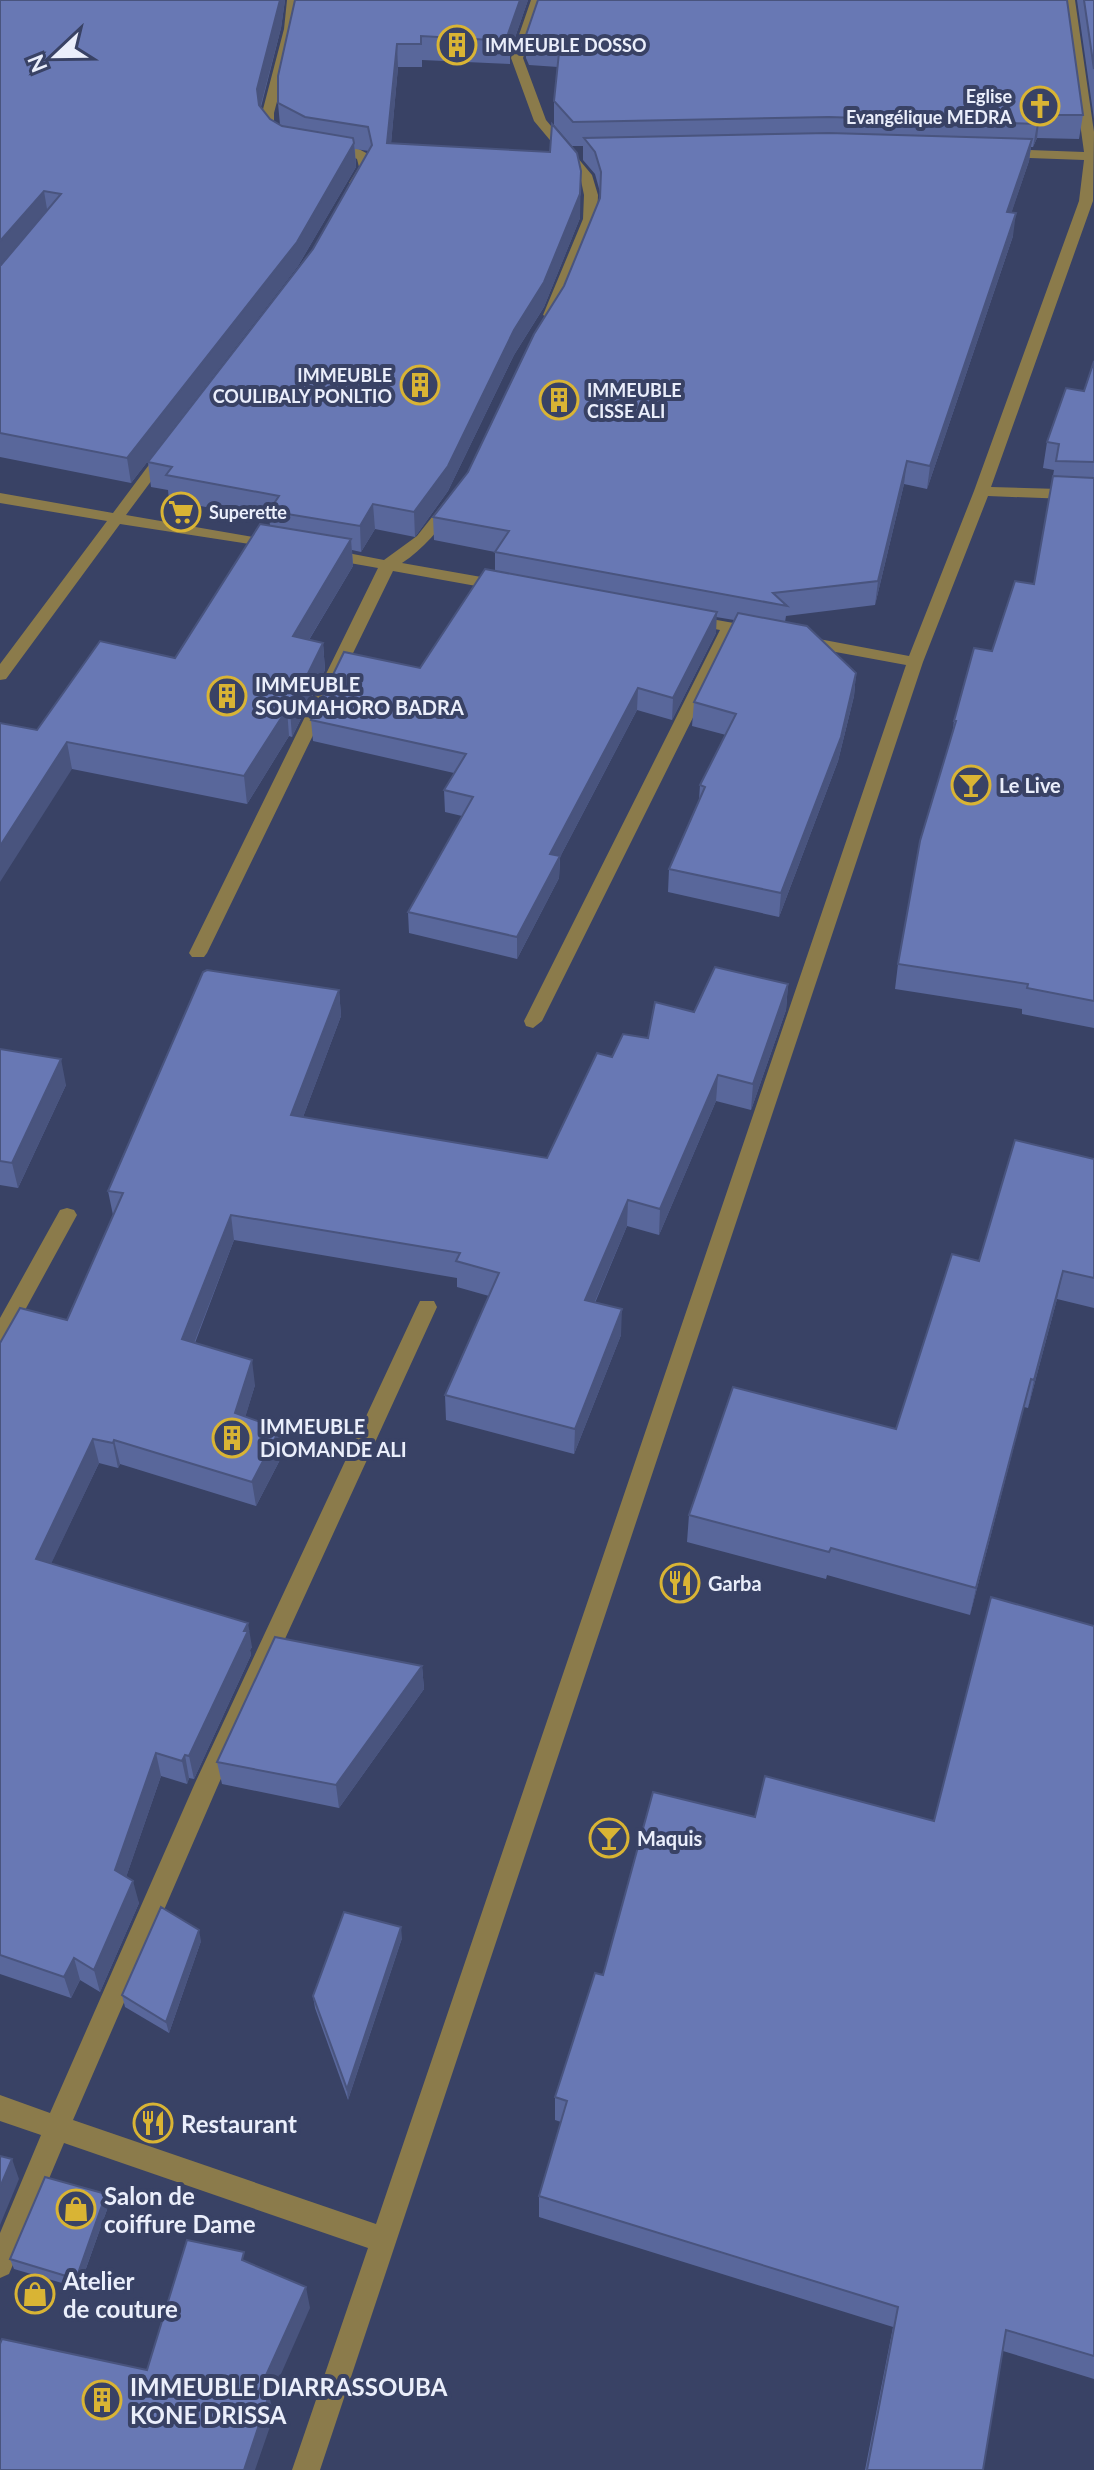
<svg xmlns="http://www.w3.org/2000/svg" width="1094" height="2470" font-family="Lato,sans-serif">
<rect width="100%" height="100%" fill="#394265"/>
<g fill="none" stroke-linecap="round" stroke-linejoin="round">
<path fill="#8b7b4b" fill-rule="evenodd" d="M287,0H299L296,29L274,113V127L281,139L275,143L270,142L262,127V113L284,29Z
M531,0H543L523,58L546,120L592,175L598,195L597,219L557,315L550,319L543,315L583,219L584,195L580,176L534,121L511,58Z
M1063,0H1075L1094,132L1093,201L991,487L1094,490V500L988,496L923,662L320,2470H292L368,2248L64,2143L9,2274L0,2278V2233L41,2135L0,2121V2095L50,2113L195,1783L417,1307L420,1301H434L437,1307L219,1783L73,2120L376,2224L906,665L803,646L795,641L803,636L909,656L974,491L1079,201L1084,160L1003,157L997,153L1003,149L1084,152Z
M329,144L355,147L368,154L371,167L361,186L349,183L359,167L357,159L347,154L324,151V145Z
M165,449L172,453L126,515L276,541L284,546L281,549L120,524L6,679L0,680V664L107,521L0,503V493L113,513L160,450Z
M449,500L457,505C441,527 425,548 402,563L504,581L512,586L504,591L393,571L207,953L204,957H192L189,953L378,568L327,559L319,554L327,549L384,560L417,536L444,502Z
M689,615L756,627L764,632L756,637L735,633L542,1021L533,1028L526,1026L524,1021L720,630L683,623V617Z
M67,1208L74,1210L77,1215L7,1343L0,1345V1318L60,1210Z"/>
</g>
<path fill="#59679b" d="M0,0H285L281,28L261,107L270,119L280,125L278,103V76L528,0L510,52V64L422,60V67H398L391,143L580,218L544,307L514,355L448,491L415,537L375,529L361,552L352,550L353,566L309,640L323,643L325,670L292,737L289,736L247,804L72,769L37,730L175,658L270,525L269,519L169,500L168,490L151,487L148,462L313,249L369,151L355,149L356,167L298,266L131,483L0,457Z
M1077,0H1094V119Z
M526,35L1083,115L1079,139L1037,138L1033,147H1031L1029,161L1011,213L1013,236L927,489L904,484L875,605L786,616L785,622L856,673L854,696L838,761L779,917L668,892L669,869L699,800L700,785L726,735L692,726L694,702L734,620L716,617V633L672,720L637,710L560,857L559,878L517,959L409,933L408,912L462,816L445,812L444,790L454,773L313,741L311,720L420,668L495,571V552L434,540L433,517L468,472L564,286L600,198V192L595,174L583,160V146H572L554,125V101L558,67L529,65L526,58Z
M1094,361V1028L1022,1014V1009L895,989L898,964L952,737L954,721L992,651L1034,584L1054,470L1043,468L1047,442L1084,391Z
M788,984L786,1010L751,1110L716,1101L659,1235L627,1226L595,1303L621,1335L574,1454L446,1420L445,1395L489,1296L457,1287V1278L234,1240L195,1343L255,1385L245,1417L280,1429L283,1454L256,1506L120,1464L118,1468L99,1463L51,1563L252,1647L250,1650L251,1655L194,1779L189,1778L187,1784L161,1776L126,1877L139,1903L100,1992L80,1980L71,1998L0,1974V1343L67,1320L113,1215L108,1191L339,990L341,1016L303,1117L547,1158L612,1057L694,1012Z
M0,1049L66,1085L18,1188L0,1185Z
M1094,1159V1308L1057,1299L1028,1408L1024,1407L970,1615L827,1575L826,1579L687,1542L689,1515L896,1429L979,1261Z
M1094,1626V2379L1003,2351L983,2470H865L893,2327L539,2217V2196L561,2122L555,2120V2097L603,1975L755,1817L934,1821Z
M422,1666L424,1689L339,1808L222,1784L217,1762Z
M402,1938L348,2100L315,2008L313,1996Z
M201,1941L169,2033L125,2007L122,1995Z
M109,2204L79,2288L14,2269L10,2259Z"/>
<path fill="#49547e" d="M280,0H285L281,28L259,112L257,89Z
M520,0H528L510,52V41L508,34Z
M397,44L398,67L389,167L387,143Z
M1040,115L1037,138L1033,147L1037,124Z
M1032,139L1029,161L1004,235L1007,212Z
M354,143L356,167L298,266L131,483L127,458Z
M581,171L580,218L544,307L514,355L448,491L415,537L414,512Z
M44,191L48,215L0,270V241Z
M1016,213L1013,236L927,489L930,466Z
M907,461L904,484L875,605L878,581Z
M373,504L375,529L361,552L360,526Z
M351,539L353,566L295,663L293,636Z
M717,612L716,633L672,720L673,698Z
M323,643L325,670L292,737L290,710Z
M856,673L854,696L838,761L779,917L781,893Z
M638,688L637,710L560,857L559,878L517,959V937L550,854Z
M287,709L289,736L247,804L244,776Z
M67,742L72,769L0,882V846Z
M788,984L786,1010L751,1110L753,1084Z
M339,990L341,1016L294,1141L291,1115Z
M61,1059L66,1085L18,1188L12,1163Z
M718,1075L716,1101L659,1235L660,1209Z
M628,1200L627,1226L585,1325V1300Z
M231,1215L234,1240L186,1364L182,1339Z
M1063,1271L1057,1299L1028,1408L1034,1380Z
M622,1309L621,1335L574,1454L575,1429Z
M252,1360L255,1385L239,1438L235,1413Z
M1031,1379L1024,1407L970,1615L976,1588Z
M280,1429L283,1454L256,1506L252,1482Z
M93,1439L99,1463L42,1583L36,1559Z
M114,1440L120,1464L118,1468L113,1443Z
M248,1623L252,1647L250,1650L251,1655L194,1779L189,1756Z
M422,1666L424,1689L339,1808L336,1785Z
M156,1753L161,1776L121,1892L115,1870Z
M185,1755L189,1778L187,1784L182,1761Z
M133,1881L139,1903L100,1992L94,1970Z
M401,1927L402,1938L348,2100L347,2089Z
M199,1930L201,1941L169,2033L166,2022Z
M74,1958L80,1980L71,1998L64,1977Z
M12,2159L19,2179L0,2225V2187Z
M106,2194L109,2204L79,2288L76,2279Z
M306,2287L310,2308L270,2399L274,2415L255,2470H244L258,2393Z"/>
<path fill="#6878b4" stroke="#49547e" stroke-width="2" d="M0,0H280L257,89L259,105L270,119L282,126L353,138L354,143L297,242L127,458L0,433V265H1L61,194L44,191L0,241Z
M295,0H520L508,34L510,41L421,36V44H397L387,143L550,152L552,124L577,153L581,171L580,194L544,282L514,330L448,466L414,512L373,504L360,526L269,511L279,496L166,475L172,467L148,462L313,249L372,145L368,127L305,117L278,103V76Z
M538,0H1067L1083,115H1040L1037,124L829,117L573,122L554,101L560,43L529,42L526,35Z
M1084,0H1094V69Z
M829,133L1032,139L1007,212L1016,213L930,466L907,461L878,581L773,593L787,606L495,552L509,531L433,517L468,472L534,334L564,286L600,198L601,172L595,152L584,138Z
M1094,361V462L1056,461L1059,444L1047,442L1066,388L1084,391Z
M1053,476L1094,478V1001L1027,988L1028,984L898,964L920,841L956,721H954L974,648L992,651L1015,581L1034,584Z
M260,524L351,539L293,636L323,643L290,710L287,709L244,776L67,742L0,846V723L37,730L100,641L175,658Z
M485,569L717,612L673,698L638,688L550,854L560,856L517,937L408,912L473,797L444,790L466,754L311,720L344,652L420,668Z
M738,613L807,626L856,673L841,737L781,893L669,869L705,787L700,785L736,714L694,702Z
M715,967L788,984L753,1084L718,1075L660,1209L628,1200L585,1300L622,1309L575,1429L445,1395L499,1273L456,1261L460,1253L231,1215L182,1339L252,1360L235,1413L280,1429L252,1482L114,1440L113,1443L93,1439L36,1559L248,1623L244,1631H248L189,1756L185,1755L182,1761L156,1753L115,1870L133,1881L94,1970L74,1958L64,1977L0,1955V1343L20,1308L67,1320L123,1193L108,1191L203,972L207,970L339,990L291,1115L547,1158L597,1053L612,1057L623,1034L648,1038L655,1002L694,1012Z
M0,1049L61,1059L12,1163L0,1161Z
M1015,1140L1094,1159V1278L1063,1271L1034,1380L1031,1379L976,1588L831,1548L829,1552L689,1515L733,1387L896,1429L952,1254L979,1261Z
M991,1597L1094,1626V2356L1006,2330L983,2470H867L898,2307L539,2196L567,2101L555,2097L595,1973L603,1975L653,1792L755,1817L765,1776L934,1821Z
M275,1637L422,1666L336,1785L217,1762Z
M161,1907L199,1930L166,2022L122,1995Z
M344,1912L401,1927L347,2089L313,1996Z
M0,2156L12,2159L0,2187Z
M45,2177L106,2194L76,2279L10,2259Z
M187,2240L244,2252L242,2260L306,2287L258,2393L269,2395L244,2470H0V2344L2,2339L147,2370Z"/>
<defs>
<symbol id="building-ring" viewBox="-11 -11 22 22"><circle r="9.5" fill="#394265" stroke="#d9b434" stroke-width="1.5"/><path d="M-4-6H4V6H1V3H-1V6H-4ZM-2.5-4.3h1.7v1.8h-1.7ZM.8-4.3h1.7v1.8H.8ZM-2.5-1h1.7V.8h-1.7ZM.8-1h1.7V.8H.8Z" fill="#d9b434"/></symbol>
<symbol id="church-ring" viewBox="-11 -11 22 22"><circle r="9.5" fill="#394265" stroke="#d9b434" stroke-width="1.5"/><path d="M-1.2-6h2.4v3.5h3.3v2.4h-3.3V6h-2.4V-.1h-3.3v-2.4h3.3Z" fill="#d9b434"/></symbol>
<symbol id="supermarket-ring" viewBox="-11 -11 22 22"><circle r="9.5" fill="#394265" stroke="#d9b434" stroke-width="1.5"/><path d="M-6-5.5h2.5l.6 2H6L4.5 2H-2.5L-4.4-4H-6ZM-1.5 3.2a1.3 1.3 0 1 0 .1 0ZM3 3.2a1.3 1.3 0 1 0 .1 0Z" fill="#d9b434"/></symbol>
<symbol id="bar-ring" viewBox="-11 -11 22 22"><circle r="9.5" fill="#394265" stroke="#d9b434" stroke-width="1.5"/><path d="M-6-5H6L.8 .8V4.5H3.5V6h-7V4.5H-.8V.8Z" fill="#d9b434"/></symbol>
<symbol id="restaurant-ring" viewBox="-11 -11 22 22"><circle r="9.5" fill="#394265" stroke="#d9b434" stroke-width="1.5"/><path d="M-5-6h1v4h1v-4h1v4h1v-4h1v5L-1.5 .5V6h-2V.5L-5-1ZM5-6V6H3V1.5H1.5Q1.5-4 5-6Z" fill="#d9b434"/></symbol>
<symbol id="shop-ring" viewBox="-11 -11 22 22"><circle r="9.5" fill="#394265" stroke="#d9b434" stroke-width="1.5"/><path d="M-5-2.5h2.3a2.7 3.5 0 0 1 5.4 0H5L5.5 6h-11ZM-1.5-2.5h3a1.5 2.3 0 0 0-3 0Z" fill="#d9b434"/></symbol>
</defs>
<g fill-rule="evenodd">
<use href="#building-ring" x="435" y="23" width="44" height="44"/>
<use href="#church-ring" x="1018" y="84" width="44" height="44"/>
<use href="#building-ring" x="398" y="363" width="44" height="44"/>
<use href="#building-ring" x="537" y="378" width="44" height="44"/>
<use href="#supermarket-ring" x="159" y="490" width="44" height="44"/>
<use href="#building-ring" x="205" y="674" width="44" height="44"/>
<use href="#bar-ring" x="949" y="763" width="44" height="44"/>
<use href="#building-ring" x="210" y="1416" width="44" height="44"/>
<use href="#restaurant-ring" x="658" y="1561" width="44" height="44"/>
<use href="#bar-ring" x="587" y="1816" width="44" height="44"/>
<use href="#restaurant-ring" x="131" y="2101" width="44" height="44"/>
<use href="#shop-ring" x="54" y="2187" width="44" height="44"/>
<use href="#shop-ring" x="13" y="2272" width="44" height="44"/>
<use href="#building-ring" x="80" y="2378" width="44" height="44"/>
</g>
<g text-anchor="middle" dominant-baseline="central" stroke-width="8" stroke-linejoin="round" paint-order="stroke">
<g font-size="18" font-weight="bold" fill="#eaeefb" stroke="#394265" text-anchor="start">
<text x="485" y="45">IMMEUBLE DOSSO</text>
<text x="1012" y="96" text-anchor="end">Eglise<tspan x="1012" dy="21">Evangélique MEDRA</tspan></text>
<text x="392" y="375" text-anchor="end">IMMEUBLE<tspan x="392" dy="21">COULIBALY PONLTIO</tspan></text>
<text x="587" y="390">IMMEUBLE<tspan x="587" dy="21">CISSE ALI</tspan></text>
<text x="209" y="512">Superette</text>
</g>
<g font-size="20" font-weight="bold" fill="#eaeefb" stroke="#394265" text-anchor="start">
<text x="255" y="684">IMMEUBLE<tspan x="255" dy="23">SOUMAHORO BADRA</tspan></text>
<text x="999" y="785">Le Live</text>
<text x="260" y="1426">IMMEUBLE<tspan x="260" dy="23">DIOMANDE ALI</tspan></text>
<text x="708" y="1583">Garba</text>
<text x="637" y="1838">Maquis</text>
</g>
<g font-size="24" font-weight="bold" fill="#eaeefb" stroke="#394265" text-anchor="start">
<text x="181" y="2123">Restaurant</text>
<text x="104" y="2195">Salon de<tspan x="104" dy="28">coiffure Dame</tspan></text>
<text x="63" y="2280">Atelier<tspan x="63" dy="28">de couture</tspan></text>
<text x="130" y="2386">IMMEUBLE DIARRASSOUBA<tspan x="130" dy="28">KONE DRISSA</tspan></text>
</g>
</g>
<g transform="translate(56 56) rotate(248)" stroke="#394265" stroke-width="6" paint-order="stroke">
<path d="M0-6L14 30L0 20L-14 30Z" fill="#eaeefb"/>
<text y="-12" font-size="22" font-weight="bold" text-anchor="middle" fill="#eaeefb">N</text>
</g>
</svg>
